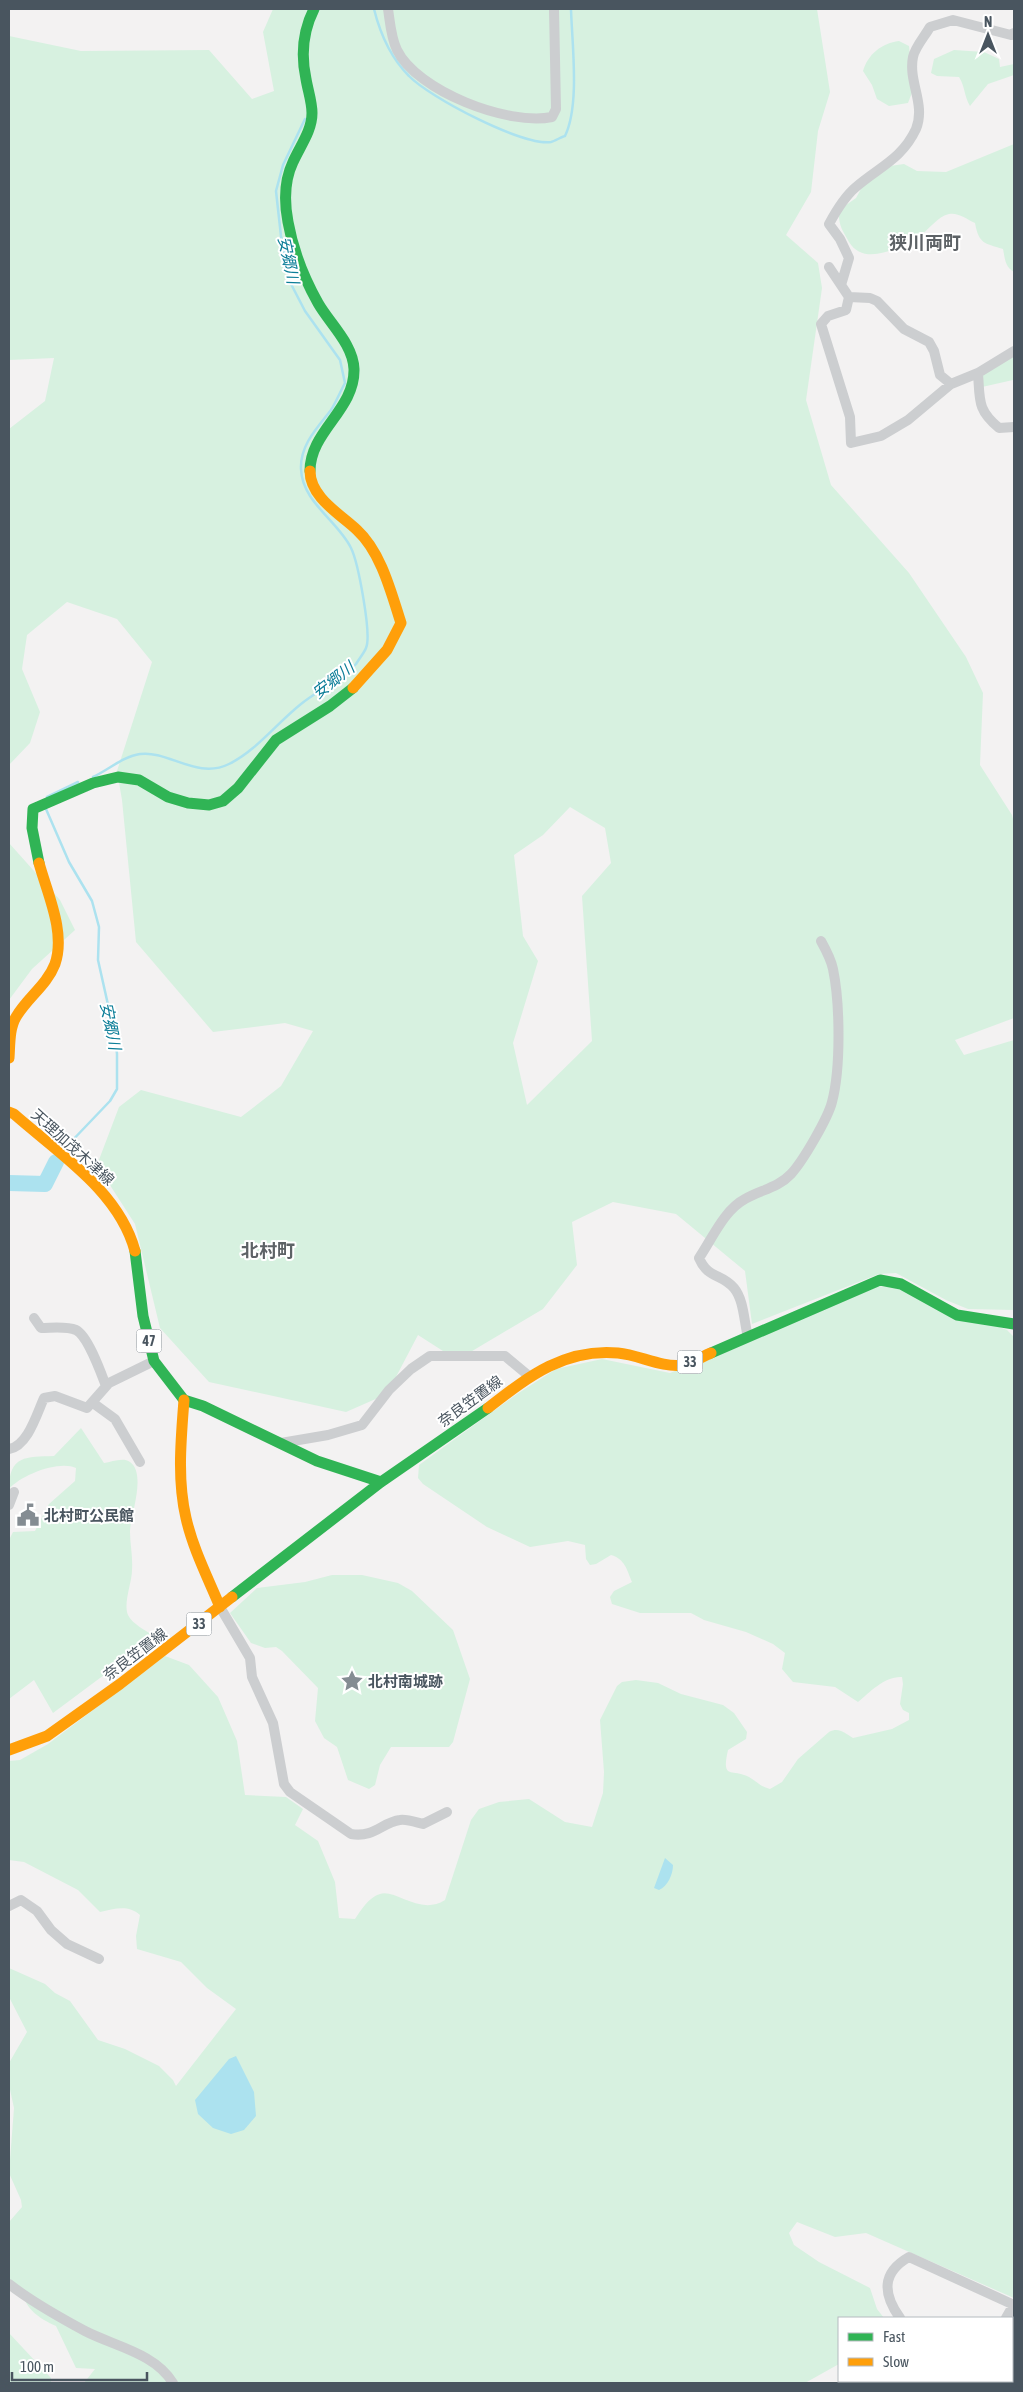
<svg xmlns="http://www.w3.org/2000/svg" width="1023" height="2392" font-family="'Asap Condensed','Noto Sans JP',sans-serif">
<rect width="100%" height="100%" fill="#f3f2f2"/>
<path fill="#d7f1e0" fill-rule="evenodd" d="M273,9H817L830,92L818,131L811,192L786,235L818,263L822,288L806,400L831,485L909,573L966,657L983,693L980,765L1012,815L1014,823V1018L955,1040L964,1055L1014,1040V1310L968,1309L946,1300L896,1273L879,1274L752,1324L745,1271L676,1214L613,1202L572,1222L577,1265L543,1309L457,1360L418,1335L387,1394L346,1412L209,1382L160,1328L135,1224L97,1165L119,1107L141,1090L241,1117L281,1086L313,1031L285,1023L213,1032L136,942L122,800L117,771L152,662L117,619L67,602L27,635L22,669L40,712L30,743L9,765V429L45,401L54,358L9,360V36L81,51L209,50L252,99L274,91L263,32ZM570,807L605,828L611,863L582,896L592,1041L527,1105L513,1043L538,961L523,936L514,855L543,835Z
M899,41L909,46L913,90L908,103L889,106L877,99L872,85L863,71C868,54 882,43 899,41Z
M954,50L984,52L999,59L1000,67L1014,64V75L988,84L970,106C964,96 965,86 959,77L937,76L931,73L934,59Z
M1014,144V272C1005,267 1005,259 1003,249C984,243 979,244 975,223C967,219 957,212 949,214C938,216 928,231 918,237C899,248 864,267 849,242C842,230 838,224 839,210L856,198L866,180L883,167L904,164L917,171L946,172Z
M1014,357V385L1013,380L982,387L981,376L1002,360Z
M9,843L60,900L75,930L32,969L9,1000Z
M875,1286L901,1288L1007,1330L1014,1337V2298L866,2233L835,2237L797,2222L789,2233L794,2245L819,2262L870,2288L877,2309L884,2318H839V2364L805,2383H84L95,2369L76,2368L56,2326C38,2318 26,2309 21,2290L9,2291V2222L22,2207L21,2200L9,2173L14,2108L9,2085V2063L27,2032L9,1997V1968L45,1984L55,1993L70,2001L98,2040L125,2049L159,2066L173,2080L176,2086L236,2009L207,1988L181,1962L137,1949L136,1936L140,1915C128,1904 114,1909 100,1912L78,1890L24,1862L9,1860V1761L20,1760L48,1744L165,1656L189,1665L218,1697L237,1741L245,1795L286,1797L303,1809L295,1825L318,1841L335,1882L339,1918L355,1919C361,1910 369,1897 380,1894C396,1889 420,1916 445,1900L471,1820L479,1809L499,1802L529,1799L565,1822L592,1827L603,1793L604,1772L600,1720L617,1686L622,1682L636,1680L658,1683L681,1694L723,1705L734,1713L747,1732L746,1739L728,1750C721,1781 732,1768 749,1777C756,1781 761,1787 770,1789L782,1782L798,1759L829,1732C839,1727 844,1733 853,1738L892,1729L909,1720V1713L903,1710L900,1704L903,1684L902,1677C885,1676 870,1692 858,1702L835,1687L793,1682L782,1669L785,1653L773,1644L746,1632L704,1620L691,1613H640L612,1604L610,1597L614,1591L632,1582C627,1570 625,1559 611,1555L596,1564L590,1565L586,1559L585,1545L568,1541L530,1547L487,1527L423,1484L418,1478L419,1465L517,1394L556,1369L602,1359L670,1373L759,1337Z
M81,1428L104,1463C112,1462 123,1457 130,1462C147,1474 130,1516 130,1532C130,1544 133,1557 132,1570C132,1583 123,1603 128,1615C132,1624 147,1631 155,1637L53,1713L34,1680L9,1699V1540L13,1532L35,1531L49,1504L75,1481L76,1468C59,1460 21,1475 9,1489C9,1455 26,1457 54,1456Z
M332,1575H362L398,1583L412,1591L453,1630L470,1679L453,1742L449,1747H391L380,1765L375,1785L369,1789L348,1780L337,1747L324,1738L315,1721L318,1688L282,1651L276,1647L265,1648L251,1643L230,1613L257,1588L305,1582Z
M9,2333L51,2378V2383H9Z"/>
<path fill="#ace2ef" d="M665,1858L673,1865C673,1874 668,1886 659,1890L654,1888Z
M236,2056L254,2092L256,2116L244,2130L231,2134L213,2128L198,2114L195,2100L229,2059Z"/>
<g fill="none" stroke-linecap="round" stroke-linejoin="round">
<path stroke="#ace2ef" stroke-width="2.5" d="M374,9C380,33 391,58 409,76C429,97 522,146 551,142C555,141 561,137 565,136C580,105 572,44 571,9
M93,777C108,770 124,756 140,754C168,750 197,780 229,764C256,751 277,723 301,704C317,691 342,679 356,664C359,659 364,653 366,648C372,635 358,562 351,548C338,521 302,502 301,469C300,445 317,428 331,410C336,402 340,392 345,383L340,360L305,311L291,284L281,236L276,191L283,165L305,119
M47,797L78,782
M46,809L69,862L92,901L99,927L98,960L115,1036L117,1054V1089L110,1101L67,1146"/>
<path stroke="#ace2ef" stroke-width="16" d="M9,1183L45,1184L56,1162"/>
<path stroke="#ccced0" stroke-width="10" d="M388,9C390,22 391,38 397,50C417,91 508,126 552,117L556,109L554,9
M829,267L841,285
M849,297L846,310L828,316L821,324L850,417L851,443L881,436L908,420L951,384L978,373L1014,351
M978,373C980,400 977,410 999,428L1014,427
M951,384L940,375L934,351L929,342L904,329L877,301L870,298L849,297L841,285L849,258L840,239L829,224C836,211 844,197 856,187C879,167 902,159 916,129C926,104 908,82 913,57C915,47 925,36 930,27L953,20L1011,35L1014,33
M34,1318L41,1328C52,1328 66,1326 76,1330C88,1336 101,1373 106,1386
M748,1337C744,1322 744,1300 734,1288C721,1273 708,1279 699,1258C712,1239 724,1210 745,1199C760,1190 778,1188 791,1174C803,1161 828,1118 832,1102C841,1068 840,1003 833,969C831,959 826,950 821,941
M93,1403L115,1419L140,1462
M281,1443L328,1435L362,1425L389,1390L411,1369L430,1356H505L529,1376
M9,1449C28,1446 37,1413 44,1398L55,1396L87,1408L109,1383L154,1361
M9,1505L14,1492
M220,1607L250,1658L252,1677L273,1723L284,1784L290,1792L351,1834C375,1838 382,1822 400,1820C407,1819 415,1822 423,1824L447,1812
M9,1906L21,1900L37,1911L51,1930L67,1944L99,1959
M9,2284C32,2302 59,2317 85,2331C114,2346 155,2353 173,2383
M900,2318C883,2294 881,2273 909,2257L1014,2305
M1006,2318L1014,2304
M980,2381L981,2383
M888,2383L908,2381"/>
<path stroke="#30b455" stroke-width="11" d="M310,471C310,431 355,410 354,369C353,344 330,324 318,303C304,278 293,250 288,222C284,201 284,181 293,162C300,146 312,131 312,113C312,102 308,91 306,79C301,56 303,31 314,9
M39,863L32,828L33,809L93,783L118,777L139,780L168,797L188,803L209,805L223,801L238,788L276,740L330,706L353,688
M135,1251L143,1316L154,1361L184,1400L203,1406L317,1461L381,1482
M711,1353L880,1280L901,1284L957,1315L1014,1324
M232,1597L381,1482L488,1408"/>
<path stroke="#ff9f0a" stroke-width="11" d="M310,471C310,497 340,514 357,530C381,552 391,592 401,623L387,650L353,688
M9,1058C10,1045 9,1029 16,1017C27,998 47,985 55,964C66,932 47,893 39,863
M9,1112L14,1114C58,1153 119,1191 135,1251
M184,1400C181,1439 177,1480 186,1518C193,1549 208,1578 220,1607
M488,1408C528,1377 564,1348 618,1353C640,1355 661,1368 683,1365C692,1364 703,1356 711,1353
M9,1750L47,1736L120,1684L232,1597"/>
</g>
<defs>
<symbol id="civic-bare" viewBox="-9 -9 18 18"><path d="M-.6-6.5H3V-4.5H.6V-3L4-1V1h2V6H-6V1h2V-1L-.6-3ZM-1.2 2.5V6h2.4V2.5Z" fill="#848c92" stroke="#fff" stroke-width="2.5" paint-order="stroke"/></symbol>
<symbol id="sight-bare" viewBox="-9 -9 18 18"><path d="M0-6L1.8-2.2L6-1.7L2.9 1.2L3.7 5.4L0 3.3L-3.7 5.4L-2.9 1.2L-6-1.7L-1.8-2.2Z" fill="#848c92" stroke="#fff" stroke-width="2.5" paint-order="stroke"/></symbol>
</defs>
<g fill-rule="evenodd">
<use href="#civic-bare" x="12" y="1499" width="32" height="32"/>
<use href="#sight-bare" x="336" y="1665" width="32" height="32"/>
</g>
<g text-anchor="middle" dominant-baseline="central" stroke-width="4" stroke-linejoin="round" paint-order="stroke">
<g fill="#fff" stroke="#80888f" stroke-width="1">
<rect x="136.5" y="1329.5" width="25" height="23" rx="4"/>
<rect x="677.5" y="1350.5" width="25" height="23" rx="4"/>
<rect x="186.5" y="1612.5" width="25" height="23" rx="4"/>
</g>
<g font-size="14" font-weight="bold" fill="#49555f">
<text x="149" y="1341">47</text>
<text x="690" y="1362">33</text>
<text x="199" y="1624">33</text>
</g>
<g font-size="15" fill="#49555f" stroke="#fff">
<text transform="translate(73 1147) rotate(42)">天理加茂木津線</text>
<text transform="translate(470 1401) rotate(-36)">奈良笠置線</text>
<text transform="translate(135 1654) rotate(-37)">奈良笠置線</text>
</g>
<g font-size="15" font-weight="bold" fill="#49555f" stroke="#fff" text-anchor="start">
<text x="44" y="1515">北村町公民館</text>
<text x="368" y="1681">北村南城跡</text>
</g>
<g font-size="16" font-style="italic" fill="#0c7e98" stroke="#fff">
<text transform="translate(289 260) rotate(78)">安郷川</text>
<text transform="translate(333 680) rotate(-38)">安郷川</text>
<text transform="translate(111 1026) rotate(79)">安郷川</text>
</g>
<g font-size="18" font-weight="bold" fill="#5d6266" stroke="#fff">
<text x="925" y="242">狭川両町</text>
<text x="268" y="1250">北村町</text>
</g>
</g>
<rect width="1023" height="2392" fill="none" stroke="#49555f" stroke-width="20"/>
<rect x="838" y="2317" width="175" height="65" fill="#ffffff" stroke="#b6bbbf"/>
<rect x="848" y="2333" width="25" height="8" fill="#30b455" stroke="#b6bbbf"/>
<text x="883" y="2342" font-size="15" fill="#49555f">Fast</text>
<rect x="848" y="2358" width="25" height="8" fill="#ff9f0a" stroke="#b6bbbf"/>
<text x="883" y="2367" font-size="15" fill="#49555f">Slow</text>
<g transform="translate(988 35)" stroke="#ffffff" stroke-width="4" paint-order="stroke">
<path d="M0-4L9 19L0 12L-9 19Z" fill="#49555f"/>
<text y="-8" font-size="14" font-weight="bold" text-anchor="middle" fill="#49555f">N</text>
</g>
<path d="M12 2372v8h135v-8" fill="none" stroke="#49555f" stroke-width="2.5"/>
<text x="20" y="2372" font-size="15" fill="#49555f" stroke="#ffffff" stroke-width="4" paint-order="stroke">100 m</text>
</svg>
